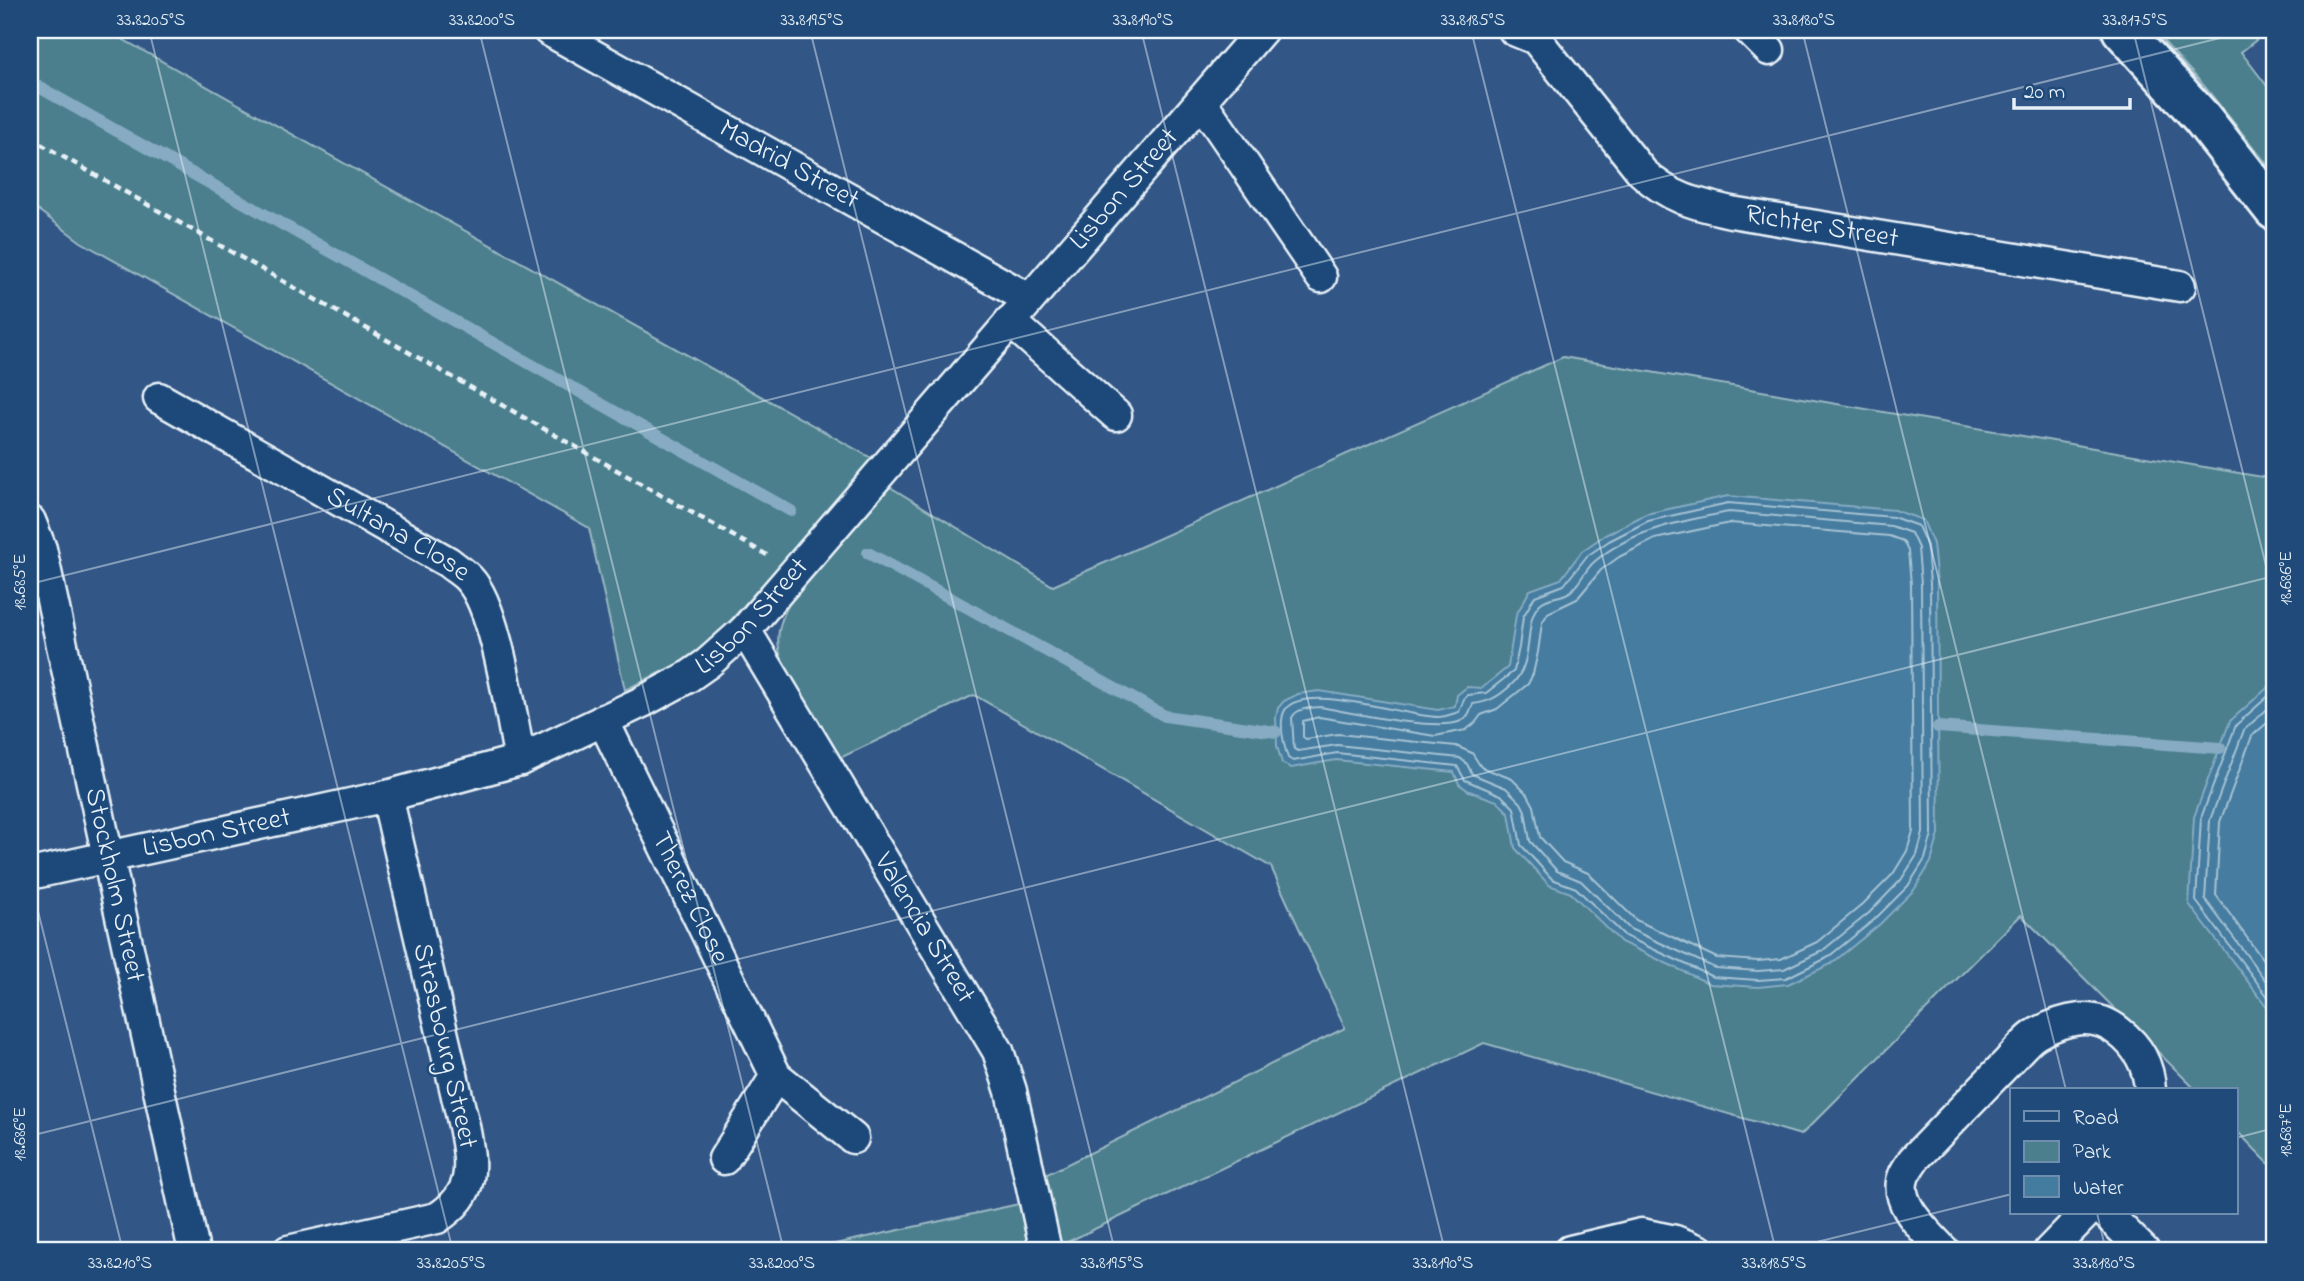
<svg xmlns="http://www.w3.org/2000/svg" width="2304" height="1281" font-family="'Indie Flower',sans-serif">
<rect width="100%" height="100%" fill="#325686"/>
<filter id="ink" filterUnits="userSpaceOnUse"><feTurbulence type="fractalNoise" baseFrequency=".0143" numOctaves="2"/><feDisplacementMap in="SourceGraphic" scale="14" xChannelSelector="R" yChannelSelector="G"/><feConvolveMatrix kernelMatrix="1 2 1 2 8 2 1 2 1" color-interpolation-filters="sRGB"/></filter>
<g filter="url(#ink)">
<path fill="#4b7f8d" stroke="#9ab8c2" stroke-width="2" d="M30,30H106L873,459L718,635L683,661L625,690L589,528L81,242L30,204Z
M2153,30H2269L2241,52L2274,95V173L2205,87Z
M1563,357L2274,479V1169L2236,1130V1090H2196L2021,915L1801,1135L1484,1043L1059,1246L1045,1175L1345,1028L1271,867L974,695L840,758C824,732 783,676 779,649C776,631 782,617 790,602L890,487L1053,586Z
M1019,1204L1029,1251H803Z"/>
<path fill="#447c9f" stroke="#86abc3" stroke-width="2" d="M1728,496L1894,510L1923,520L1933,544L1937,583L1939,834L1931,862L1914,890L1880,924L1831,964L1788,984L1758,987L1710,984L1621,942L1571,893L1549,885L1515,848L1509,813L1497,801L1469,791L1459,784L1454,772L1336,760L1291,768L1282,763L1277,746L1276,717L1278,708L1284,701L1298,694L1319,691L1438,710L1455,706L1457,695L1467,687L1482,688L1508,667L1516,615L1530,590L1561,579L1582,551L1605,535L1646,514Z
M2274,682V1016L2189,904L2194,817L2230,721Z"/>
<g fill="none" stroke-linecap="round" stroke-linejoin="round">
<path stroke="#a6c2d4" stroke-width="2" d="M1728,503L1893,517L1918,526L1927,546L1930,584L1932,834L1925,859L1908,886L1875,919L1827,958L1786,978L1758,980L1713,977L1625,936L1576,888L1552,879L1521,845L1514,808L1501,795L1465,780L1457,766L1337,753L1293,761L1288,758C1284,746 1278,722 1285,710C1303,681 1407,717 1438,717C1444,717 1452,714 1459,712L1464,699L1468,695L1486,693L1514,671L1519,647L1523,617L1535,596L1564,585L1587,556L1609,541L1648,521Z
M1729,512L1891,526L1911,533L1918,548L1921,584L1923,833L1917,855L1901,880L1869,913L1822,951L1784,969L1758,971L1715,968L1630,929L1581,881L1557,871L1530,841L1525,811L1521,803L1506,788L1472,774L1467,764L1460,758L1337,745L1298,751L1294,749L1292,718C1296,708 1310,708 1320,707C1350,712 1436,732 1461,721C1468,718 1470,711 1473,704C1489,702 1498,697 1510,686C1538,662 1521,620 1541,603C1549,596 1563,598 1571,591C1580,583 1585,570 1594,562C1632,529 1682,521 1729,512Z
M1730,523L1889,536L1903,541L1908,551L1911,584L1913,831L1907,851L1893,874L1862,905L1817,942L1781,959L1758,961L1717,958L1636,920L1588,873L1563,862L1540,837L1534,806L1528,795L1512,779L1481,767L1472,753L1456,746L1338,734L1306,739L1303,737V721L1319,717L1435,736L1466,730L1475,723L1481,715L1497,709L1528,684L1533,674L1538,652L1542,623L1548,613L1577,599L1601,570L1619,557L1655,539Z
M2274,691L2236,725L2201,818L2196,901L2274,1005
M2274,703L2244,730L2210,820L2205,899L2274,992
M2274,717L2252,736L2220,822L2216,895L2274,975"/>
<path stroke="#86abc3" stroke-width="12" d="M30,82L791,511
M868,553L1165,716L1276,732
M1938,727L2220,748"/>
<defs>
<g id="minor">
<path id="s1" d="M548,30L1029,299"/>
<path id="s2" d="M1514,30L1536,39L1642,172C1669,198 1695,204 1731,212L2180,286"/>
<path d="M1749,30L1769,50"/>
<path d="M1201,101L1321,277"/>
<path d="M1010,321L1116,415"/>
<path id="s3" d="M159,398L448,562C455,568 464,573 469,579C497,608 511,717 520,760"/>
<path id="s4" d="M30,521L41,549L194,1251"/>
<path id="s5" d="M745,630L998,1051L1011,1091L1046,1251"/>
<path id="s6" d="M603,720L776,1076L853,1138"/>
<path id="s7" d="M30,874L387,796L520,760L642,702L688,677L708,663L745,630L1262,30"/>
<path d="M724,1159L776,1076"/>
<path d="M2106,1213L2144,1251"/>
<path d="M288,1251L437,1218C476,1193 472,1167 464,1126L387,796"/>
<path d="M1570,1251L1641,1234L1675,1241L1700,1251"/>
<path d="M1944,1251C1927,1232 1892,1203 1904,1175C1906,1170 1910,1165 1913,1160C1943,1129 1973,1098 2003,1067C2014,1057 2025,1040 2038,1033C2065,1019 2093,1011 2118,1031C2138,1046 2149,1066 2150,1090"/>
<path d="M2049,1251L2086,1213"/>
</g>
<path id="tertiary" d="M2122,30L2202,118L2274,210"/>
</defs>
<use href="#minor" stroke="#e8f1f8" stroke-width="35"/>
<use href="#tertiary" stroke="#e8f1f8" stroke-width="44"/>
<path stroke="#e8f1f8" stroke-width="4.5" stroke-dasharray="7 5" stroke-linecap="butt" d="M30,138L767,555"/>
<use href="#minor" stroke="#1f4a7a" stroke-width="30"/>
<use href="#tertiary" stroke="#1f4a7a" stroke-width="38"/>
</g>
</g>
<path fill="none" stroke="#e8f1f8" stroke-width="2" stroke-opacity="0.45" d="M149,30L453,1251M479,30L784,1251M810,30L1115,1251M1141,30L1445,1251M1471,30L1776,1251M1802,30L2066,1090M2133,30L2274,598M30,32L38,30M30,584L2252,30M30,879L123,1251M30,1136L2274,576M2236,1138L2274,1128M2097,1213L2106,1251M1780,1251L2012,1194"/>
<g text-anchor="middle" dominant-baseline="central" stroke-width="5" stroke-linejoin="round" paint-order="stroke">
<g font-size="28" fill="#e8f1f8" stroke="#1f4a7a">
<text stroke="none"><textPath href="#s1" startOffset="276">Madrid Street</textPath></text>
<text stroke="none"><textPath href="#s7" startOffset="1346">Lisbon Street</textPath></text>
<text stroke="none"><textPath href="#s2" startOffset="385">Richter Street</textPath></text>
<text stroke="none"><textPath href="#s3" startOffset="275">Sultana Close</textPath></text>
<text stroke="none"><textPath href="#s7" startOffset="779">Lisbon Street</textPath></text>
<text stroke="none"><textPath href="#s7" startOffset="191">Lisbon Street</textPath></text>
<text stroke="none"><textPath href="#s4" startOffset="374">Stockholm Street</textPath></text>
<text stroke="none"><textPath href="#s6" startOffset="198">Therez Close</textPath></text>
<text stroke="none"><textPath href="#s5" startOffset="348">Valencia Street</textPath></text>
<text transform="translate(444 1046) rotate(77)">Strasbourg Street</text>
</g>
</g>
<rect width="2304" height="1281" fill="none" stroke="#1f4a7a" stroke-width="77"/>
<rect x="2010" y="1088" width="228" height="126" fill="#1f4a7a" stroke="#6f8dac" stroke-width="2"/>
<rect x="2024" y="1111" width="35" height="10" fill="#1f4a7a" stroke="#6f8dac" stroke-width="2"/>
<text x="2073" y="1124" font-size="21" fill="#e8f1f8">Road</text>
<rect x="2024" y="1141" width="35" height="21" fill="#4b7f8d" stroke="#6f8dac" stroke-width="2"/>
<text x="2073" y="1158" font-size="21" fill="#e8f1f8">Park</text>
<rect x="2024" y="1176" width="35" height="21" fill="#447c9f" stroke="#6f8dac" stroke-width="2"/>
<text x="2073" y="1194" font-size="21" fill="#e8f1f8">Water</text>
<path d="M2014 98v10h116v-10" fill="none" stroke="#e8f1f8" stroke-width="3.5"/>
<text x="2024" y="98" font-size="21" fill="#e8f1f8" stroke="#1f4a7a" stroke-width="5" paint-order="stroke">20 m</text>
<rect x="38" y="38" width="2228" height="1204" fill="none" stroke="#e8f1f8" stroke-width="2.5"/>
<g font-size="18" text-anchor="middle" fill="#e8f1f8">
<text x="151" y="25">33.8205°S</text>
<text x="482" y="25">33.8200°S</text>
<text x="812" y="25">33.8195°S</text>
<text x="1143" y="25">33.8190°S</text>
<text x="1473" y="25">33.8185°S</text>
<text x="1804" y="25">33.8180°S</text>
<text x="2135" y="25">33.8175°S</text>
<text transform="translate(2285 578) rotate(-90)" y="6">18.686°E</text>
<text transform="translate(19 582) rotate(-90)" y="6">18.685°E</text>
<text transform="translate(2285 1130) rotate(-90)" y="6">18.687°E</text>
<text transform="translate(19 1134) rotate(-90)" y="6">18.686°E</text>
<text x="120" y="1268">33.8210°S</text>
<text x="451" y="1268">33.8205°S</text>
<text x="782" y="1268">33.8200°S</text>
<text x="1112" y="1268">33.8195°S</text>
<text x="1443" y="1268">33.8190°S</text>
<text x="1774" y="1268">33.8185°S</text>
<text x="2104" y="1268">33.8180°S</text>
</g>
</svg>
